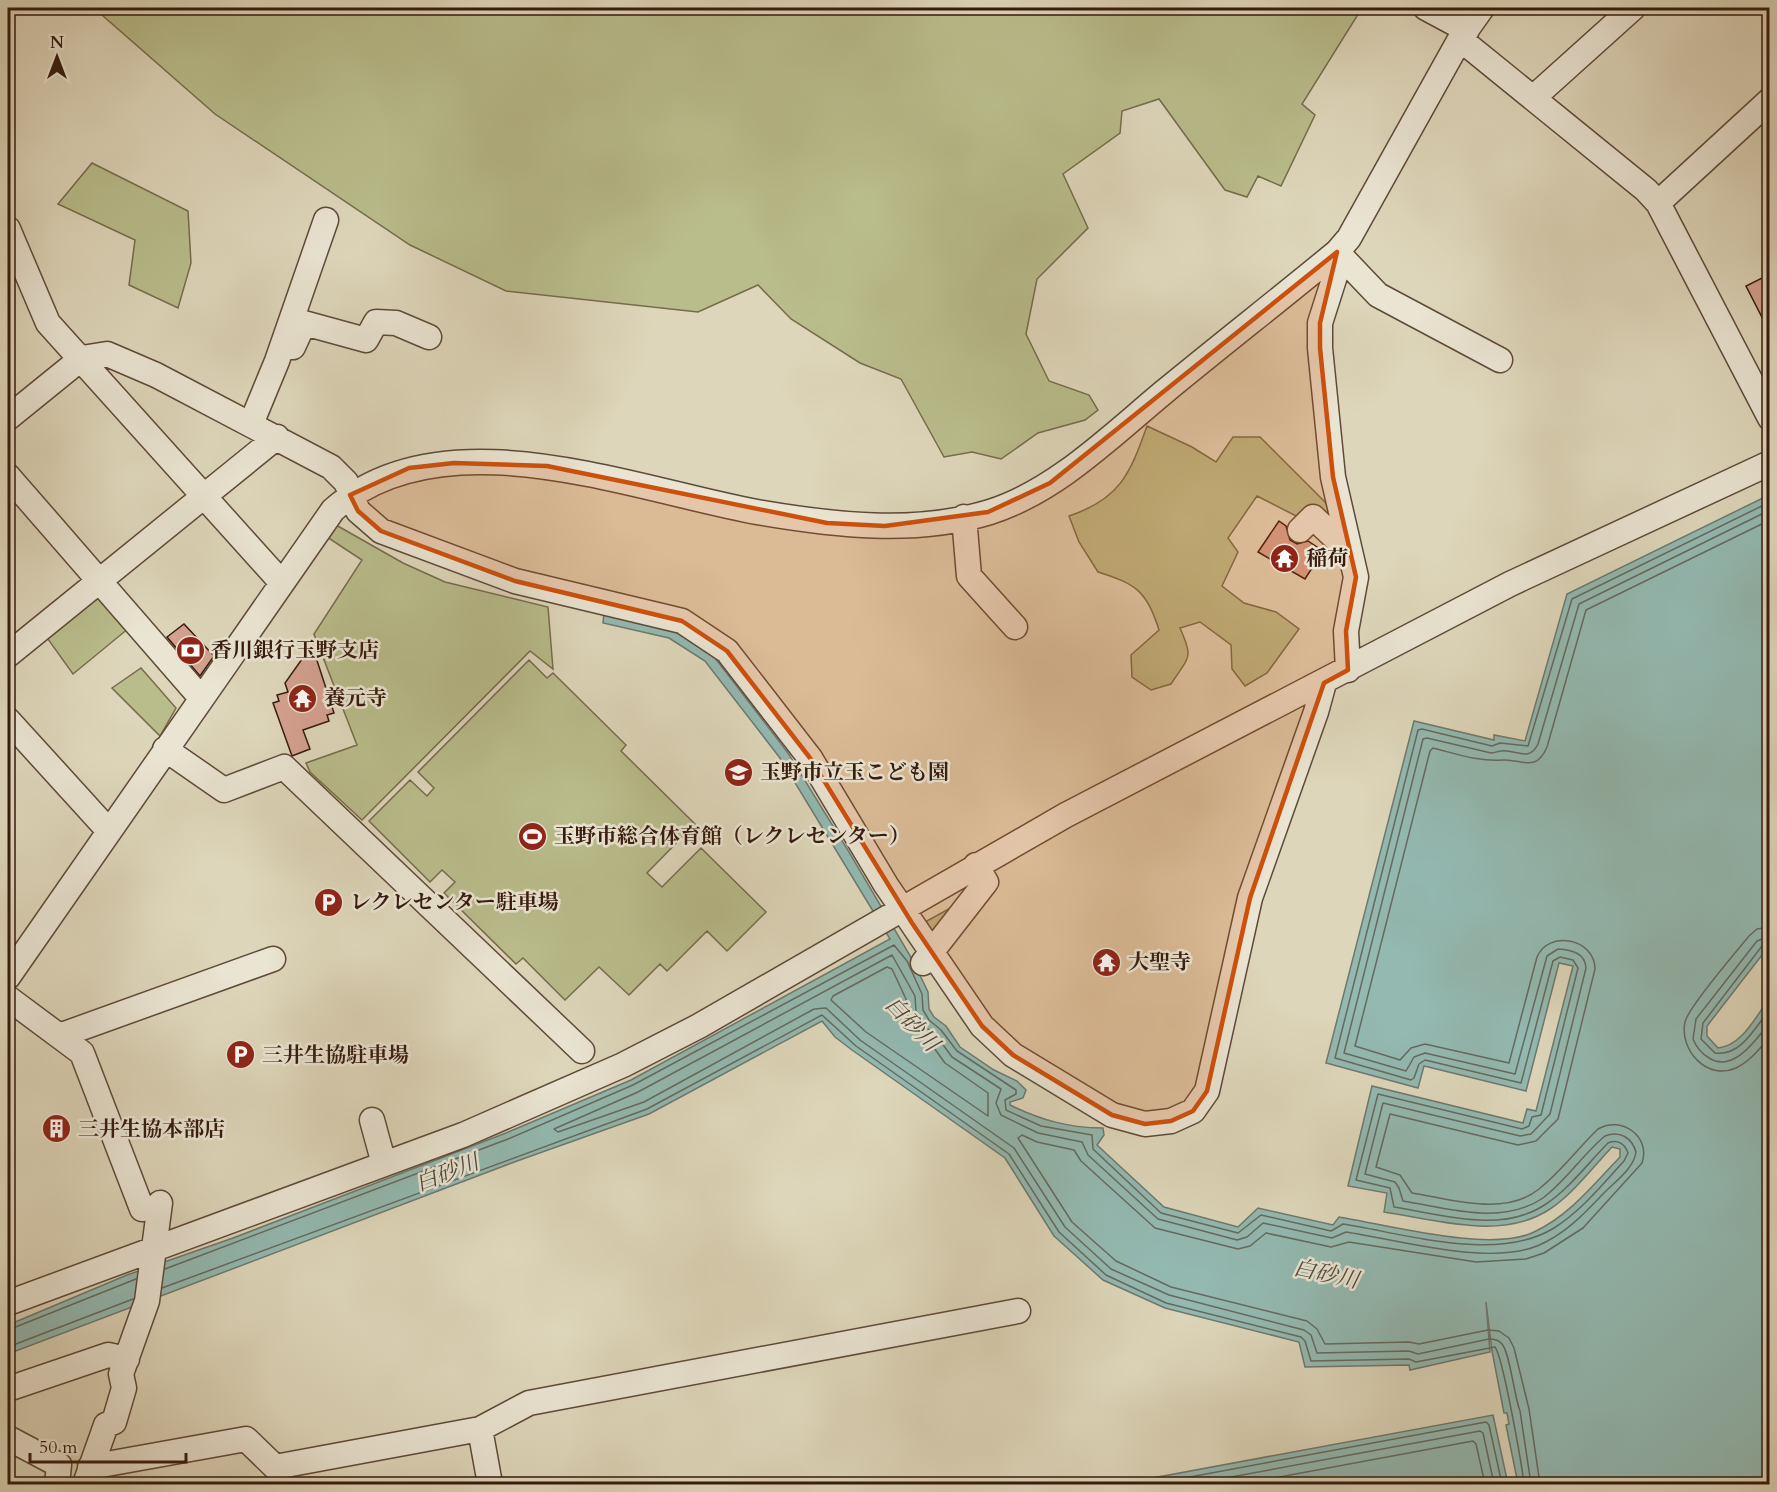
<svg xmlns="http://www.w3.org/2000/svg" width="1777" height="1492" font-family="Cardo,'Noto Serif JP',serif">
<rect width="100%" height="100%" fill="#ded6ba"/>
<filter id="stains"><feTurbulence type="fractalNoise" baseFrequency=".00333" numOctaves="4"/><feColorMatrix values="0 0 0 0 .2 0 0 0 0 .09 0 0 0 0 .02 0 0 0 .5 -.17"/></filter>
<radialGradient id="worn" r=".72"><stop offset=".6" stop-color="#630" stop-opacity="0"/><stop offset="1" stop-color="#630" stop-opacity=".3"/></radialGradient>
<path fill="#b9bc8b" stroke="#776b4c" stroke-width="1.5" d="M94,8H1362L1302,104L1315,115L1281,186L1258,176L1247,197L1225,190L1159,99L1122,111L1120,133L1063,174L1088,228L1037,279L1026,334L1049,381L1089,395L1098,410L1085,420L1038,433L1001,459L972,452L944,457L901,379L860,363L791,319L758,285L698,312L506,291L410,245L215,114Z
M92,163L188,211L191,263L178,308L129,285L135,240L58,204Z
M1147,426L1192,447L1216,462L1233,437H1260L1334,511L1338,531L1302,519L1257,496L1228,538L1238,552L1222,586L1244,603L1276,612L1299,629L1267,673L1245,686L1232,669L1231,645L1200,622L1180,628C1194,659 1189,656 1171,684L1151,690L1132,677L1131,655L1159,630C1147,591 1136,584 1098,572L1079,542L1069,516C1120,499 1130,474 1147,426Z
M336,525L403,563L445,582L548,607L553,669L530,651L362,820L310,772L306,763L357,745L314,634L362,560L327,537Z
M100,591L129,628L73,674L45,635Z
M529,660L547,678L553,673L626,745L621,751L695,824L647,873L662,887L701,848L766,912L727,951L707,931L667,971L660,964L629,995L599,967L565,1000L523,958L516,964L444,893L455,882L442,870L430,882L369,821L410,780L427,796L434,788L418,772Z
M141,668L176,708L160,736L112,688Z
M956,905L933,935L925,922Z"/>
<path fill="#93b9b1" stroke="#6d796f" stroke-width="1.5" d="M1769,495V946L1707,1026V1036L1718,1048C1742,1046 1756,1016 1769,999V1484H1518L1506,1425L1509,1424L1507,1413H1504L1492,1351L1486,1302L1490,1352L1410,1370L1409,1365L1305,1367L1299,1342L1165,1308L1103,1280L1054,1236L1005,1158L852,1050L835,1037L822,1021L649,1114L517,1161L8,1354V1325L127,1275L233,1238L506,1133L631,1080L890,939L780,758L705,661L669,638L603,623L604,612L673,630L712,654L788,753L849,852L912,959L928,992L929,1009L934,1017L946,1026L960,1047L994,1070L1017,1081L1026,1090L1023,1098L1010,1102V1105C1041,1120 1069,1128 1103,1128L1104,1135L1097,1145L1164,1207L1238,1227L1258,1208L1333,1225L1339,1217C1388,1225 1491,1253 1534,1232C1569,1216 1594,1184 1620,1157V1149L1612,1147C1594,1166 1572,1195 1550,1209C1502,1241 1438,1220 1384,1212L1387,1193L1348,1186L1372,1086L1523,1123L1527,1109L1536,1111L1573,966L1559,963L1526,1091L1424,1066L1418,1088L1326,1063L1414,721L1494,740V735L1525,741L1567,594Z
M1493,1415L1508,1484H1120Z"/>
<g fill="none" stroke-linecap="round" stroke-linejoin="round">
<path stroke="#646a5f" stroke-width="1.5" d="M1770,927L1757,929L1749,936C1737,951 1688,1007 1685,1022C1679,1050 1707,1081 1736,1068C1750,1061 1760,1049 1770,1036
M1770,936L1757,941L1696,1019L1693,1039C1696,1047 1701,1053 1709,1058C1734,1074 1757,1038 1770,1022
M1770,943L1762,946L1703,1023L1701,1039L1715,1053C1741,1057 1756,1026 1770,1009
M887,967L892,969L906,999L908,1017L916,1031L929,1041L945,1063L988,1093V1116L866,1032L831,1000L833,996Z
M165,1269L508,1139L633,1085L894,945L907,961L922,994L923,1010L929,1020L941,1030L957,1051L1016,1090V1094L1005,1100L1006,1110L1041,1126L1092,1135L1093,1149L1161,1213L1238,1233L1261,1215L1331,1231L1343,1224C1407,1234 1497,1263 1554,1228C1581,1211 1603,1184 1624,1161L1628,1153C1625,1144 1618,1139 1608,1143C1589,1162 1569,1189 1546,1204C1502,1234 1443,1215 1394,1207L1390,1188L1356,1180L1378,1094L1522,1129L1529,1126L1532,1117L1541,1115L1578,968L1573,960L1560,957L1553,961L1521,1083L1425,1060L1419,1064L1414,1078L1411,1080L1335,1058L1418,730L1422,729L1492,746L1500,743L1528,746L1572,599L1770,502
M162,1288L647,1109L822,1015L856,1046L1009,1154L1059,1232L1106,1275L1166,1303L1301,1337L1305,1341L1311,1361L1409,1359L1416,1362L1495,1347C1503,1357 1522,1466 1524,1484
M8,1330L136,1279
M8,1347L133,1299
M1152,1484L1486,1422L1489,1425L1502,1484
M1193,1484L1480,1431L1483,1433L1494,1484
M1242,1484L1473,1441L1476,1444L1485,1484
M1531,1484L1520,1411C1514,1396 1510,1353 1502,1344C1499,1340 1494,1339 1489,1339L1418,1354L1409,1351L1317,1353L1311,1335L1304,1330L1169,1295L1111,1269L1065,1227L1014,1148L860,1040L826,1008L814,1009L644,1102L558,1132L554,1129L638,1092L892,955L915,996L916,1012L923,1025L936,1035L952,1057L1001,1089L996,1103L1001,1115L1038,1133L1082,1142L1088,1155L1158,1219L1237,1240L1247,1237L1263,1223L1332,1238L1346,1232C1399,1240 1488,1266 1537,1246C1564,1235 1583,1215 1602,1195C1613,1183 1634,1169 1636,1152C1632,1138 1620,1130 1605,1136C1583,1154 1566,1181 1543,1198C1502,1226 1447,1208 1403,1201L1399,1188L1395,1182L1365,1174L1383,1103L1520,1136L1531,1134L1550,1114L1586,968C1585,953 1572,950 1558,949L1547,956L1515,1074L1425,1053L1414,1057L1406,1071L1344,1053L1423,739L1427,738L1491,753C1495,753 1498,751 1501,751C1516,749 1529,763 1538,744L1579,604L1770,510
M1540,1484L1529,1409L1514,1348L1509,1338L1499,1331L1488,1330L1419,1344L1409,1342L1325,1344L1317,1329L1307,1321L1171,1287L1116,1261L1072,1222L1018,1138L1022,1135L1037,1142L1074,1150L1081,1161L1155,1228L1238,1249L1250,1246L1266,1233L1331,1247L1349,1242L1476,1262L1526,1259L1544,1253L1583,1228L1642,1163C1651,1137 1622,1115 1598,1129C1578,1148 1561,1172 1539,1189C1505,1217 1451,1199 1412,1193L1400,1175L1376,1167L1390,1114L1518,1145L1536,1141L1558,1119L1595,969C1595,939 1549,929 1537,957L1509,1063L1425,1044L1411,1048L1400,1060L1355,1046L1430,751L1433,748C1457,754 1479,762 1503,760C1522,759 1536,773 1547,747L1586,610L1770,520"/>
</g>
<path fill="#d4a190" stroke="#351a0d" stroke-width="1.5" d="M1770,274V333L1746,286Z
M1279,521L1286,526L1290,540L1297,544L1308,541L1323,551L1305,579L1258,552Z
M184,624L214,656L200,676L167,637Z
M312,645L334,713L327,715L329,721L303,730L310,749L292,756L273,703L279,701L277,695L288,692L285,683Z"/>
<g fill="none" stroke-linecap="round" stroke-linejoin="round">
<defs>
<path id="minor" d="M1426,8L1467,30
M1460,39L1646,190L1658,203L1770,418
M1533,98L1633,8
M1658,203L1770,100
M8,229L48,323L282,583
M1337,252L1335,276L1320,323V348L1333,477L1356,577L1346,631L1348,670
M1337,252L1378,295L1500,360
M293,347L304,323L366,340L376,322L396,323L429,337
M8,418L82,358L107,354L156,375L331,467L346,482L358,511L381,531L515,581L682,621L727,651L810,758L886,885L982,1026L1013,1055L1112,1115L1145,1124L1171,1121L1193,1111L1207,1091L1250,898L1316,712L1324,683
M251,424L277,361L326,220
M8,476L201,698
M964,517L969,576L1015,627
M1300,530L1313,517L1350,552
M8,655L277,437
M8,720L108,830
M165,749L224,790L284,767L582,1051
M923,963L986,882L976,865
M8,977L333,510C442,413 632,489 757,512C833,525 915,535 990,512C1056,491 1111,436 1164,392C1221,345 1280,299 1337,252L1349,238L1460,39L1482,8
M8,998L82,1053L142,1209
M59,1036L273,959
M372,1120L384,1164
M8,1303L463,1135L623,1065L699,1026L1066,815L1510,584L1770,463
M8,1389L108,1355L127,1359
M480,1429L490,1484
M8,1438L59,1465L57,1484
M90,1467L246,1439L275,1467L480,1429L529,1403L1018,1311
M85,1484L106,1425L114,1422L124,1388L121,1374L147,1301L160,1203"/>
</defs>
<use href="#minor" stroke="#5f4938" stroke-width="27"/>
<use href="#minor" stroke="#eae4d2" stroke-width="24"/>
</g>
<path fill="#cd500c" fill-opacity="0.2" stroke="#cd500c" stroke-width="4.5" stroke-linejoin="round" d="M1337,252L1320,323V348L1333,477L1356,577L1346,631L1348,670L1324,683L1250,898L1207,1091L1193,1111L1171,1121L1145,1124L1112,1115L1013,1055L982,1026L912,923L810,758L727,651L682,621L515,581L381,531L358,511L350,495L409,468L454,463L547,466L827,523L885,526L988,512L1050,483Z"/>
<defs>
<symbol id="temple-disc" viewBox="-11 -11 22 22"><circle r="9.5" fill="#8f2418" stroke="#eae4d2"/><path d="M0-6L5-2H3V0L6.5 2.5H4V6H1.5V3h-3V6H-4V2.5H-6.5L-3 0V-2H-5Z" fill="#fff"/></symbol>
<symbol id="bank-disc" viewBox="-11 -11 22 22"><circle r="9.5" fill="#8f2418" stroke="#eae4d2"/><path d="M-6-4H6V4H-6ZM0-2.3a2.3 2.3 0 1 0 0 4.6a2.3 2.3 0 1 0 0-4.6Z" fill="#fff"/></symbol>
<symbol id="school-disc" viewBox="-11 -11 22 22"><circle r="9.5" fill="#8f2418" stroke="#eae4d2"/><path d="M0-5L7-2L0 1L-7-2ZM-4 1L0 2.5L4 1V4Q0 6-4 4Z" fill="#fff"/></symbol>
<symbol id="stadium-disc" viewBox="-11 -11 22 22"><circle r="9.5" fill="#8f2418" stroke="#eae4d2"/><path d="M0-5a6.5 5 0 1 0 0 10a6.5 5 0 1 0 0-10ZM-3.5-1.8h7v3.6h-7Z" fill="#fff"/></symbol>
<symbol id="parking-disc" viewBox="-11 -11 22 22"><circle r="9.5" fill="#8f2418" stroke="#eae4d2"/><path d="M-3.5-5.5H1a3.5 3.5 0 0 1 0 7H-1V5.5H-3.5ZM-1-3.4V-.6H.8a1.4 1.4 0 0 0 0-2.8Z" fill="#fff"/></symbol>
<symbol id="building-disc" viewBox="-11 -11 22 22"><circle r="9.5" fill="#8f2418" stroke="#eae4d2"/><path d="M-4-6H4V6H1V3H-1V6H-4ZM-2.5-4.3h1.7v1.8h-1.7ZM.8-4.3h1.7v1.8H.8ZM-2.5-1h1.7V.8h-1.7ZM.8-1h1.7V.8H.8Z" fill="#fff"/></symbol>
</defs>
<g fill-rule="evenodd">
<use href="#temple-disc" x="1268" y="542" width="33" height="33"/>
<use href="#bank-disc" x="174" y="634" width="33" height="33"/>
<use href="#temple-disc" x="286" y="682" width="33" height="33"/>
<use href="#school-disc" x="722" y="756" width="33" height="33"/>
<use href="#stadium-disc" x="516" y="820" width="33" height="33"/>
<use href="#parking-disc" x="312" y="886" width="33" height="33"/>
<use href="#temple-disc" x="1090" y="946" width="33" height="33"/>
<use href="#parking-disc" x="224" y="1038" width="33" height="33"/>
<use href="#building-disc" x="40" y="1112" width="33" height="33"/>
</g>
<g text-anchor="middle" dominant-baseline="central" stroke-width="5" stroke-linejoin="round" paint-order="stroke">
<g font-size="21" font-weight="bold" fill="#351a0d" stroke="#eae4d2" text-anchor="start">
<text x="1306" y="558">稲荷</text>
<text x="211" y="650">香川銀行玉野支店</text>
<text x="324" y="698">養元寺</text>
<text x="760" y="772">玉野市立玉こども園</text>
<text x="554" y="836">玉野市総合体育館（レクレセンター）</text>
<text x="350" y="902">レクレセンター駐車場</text>
<text x="1128" y="962">大聖寺</text>
<text x="262" y="1055">三井生協駐車場</text>
<text x="78" y="1129">三井生協本部店</text>
</g>
<g font-size="22" font-style="italic" fill="#514a3e" stroke="#eae4d2">
<text transform="translate(912 1024) rotate(46)">白砂川</text>
<text transform="translate(447 1173) rotate(-21)">白砂川</text>
<text transform="translate(1326 1274) rotate(12)">白砂川</text>
</g>
</g>
<rect width="1777" height="1492" fill="none" stroke="#ded6ba" stroke-width="30"/>
<rect x="9" y="9" width="1759" height="1474" fill="none" stroke="#351a0d" stroke-width="3"/>
<rect x="15" y="15" width="1747" height="1462" fill="none" stroke="#351a0d" stroke-width="1.5"/>
<g transform="translate(57 57)" stroke="#eae4d2" stroke-width="4.5" paint-order="stroke">
<path d="M0-4.5L10 22L0 15L-10 22Z" fill="#351a0d"/>
<text y="-9" font-size="16" font-weight="bold" text-anchor="middle" fill="#351a0d">N</text>
</g>
<path d="M30 1453v9h156v-9" fill="none" stroke="#351a0d" stroke-width="3"/>
<text x="39" y="1453" font-size="18" fill="#351a0d" stroke="#eae4d2" stroke-width="4.5" paint-order="stroke">50 m</text>
<rect width="100%" height="100%" filter="url(#stains)"/>
<rect width="100%" height="100%" fill="url(#worn)"/>
</svg>
